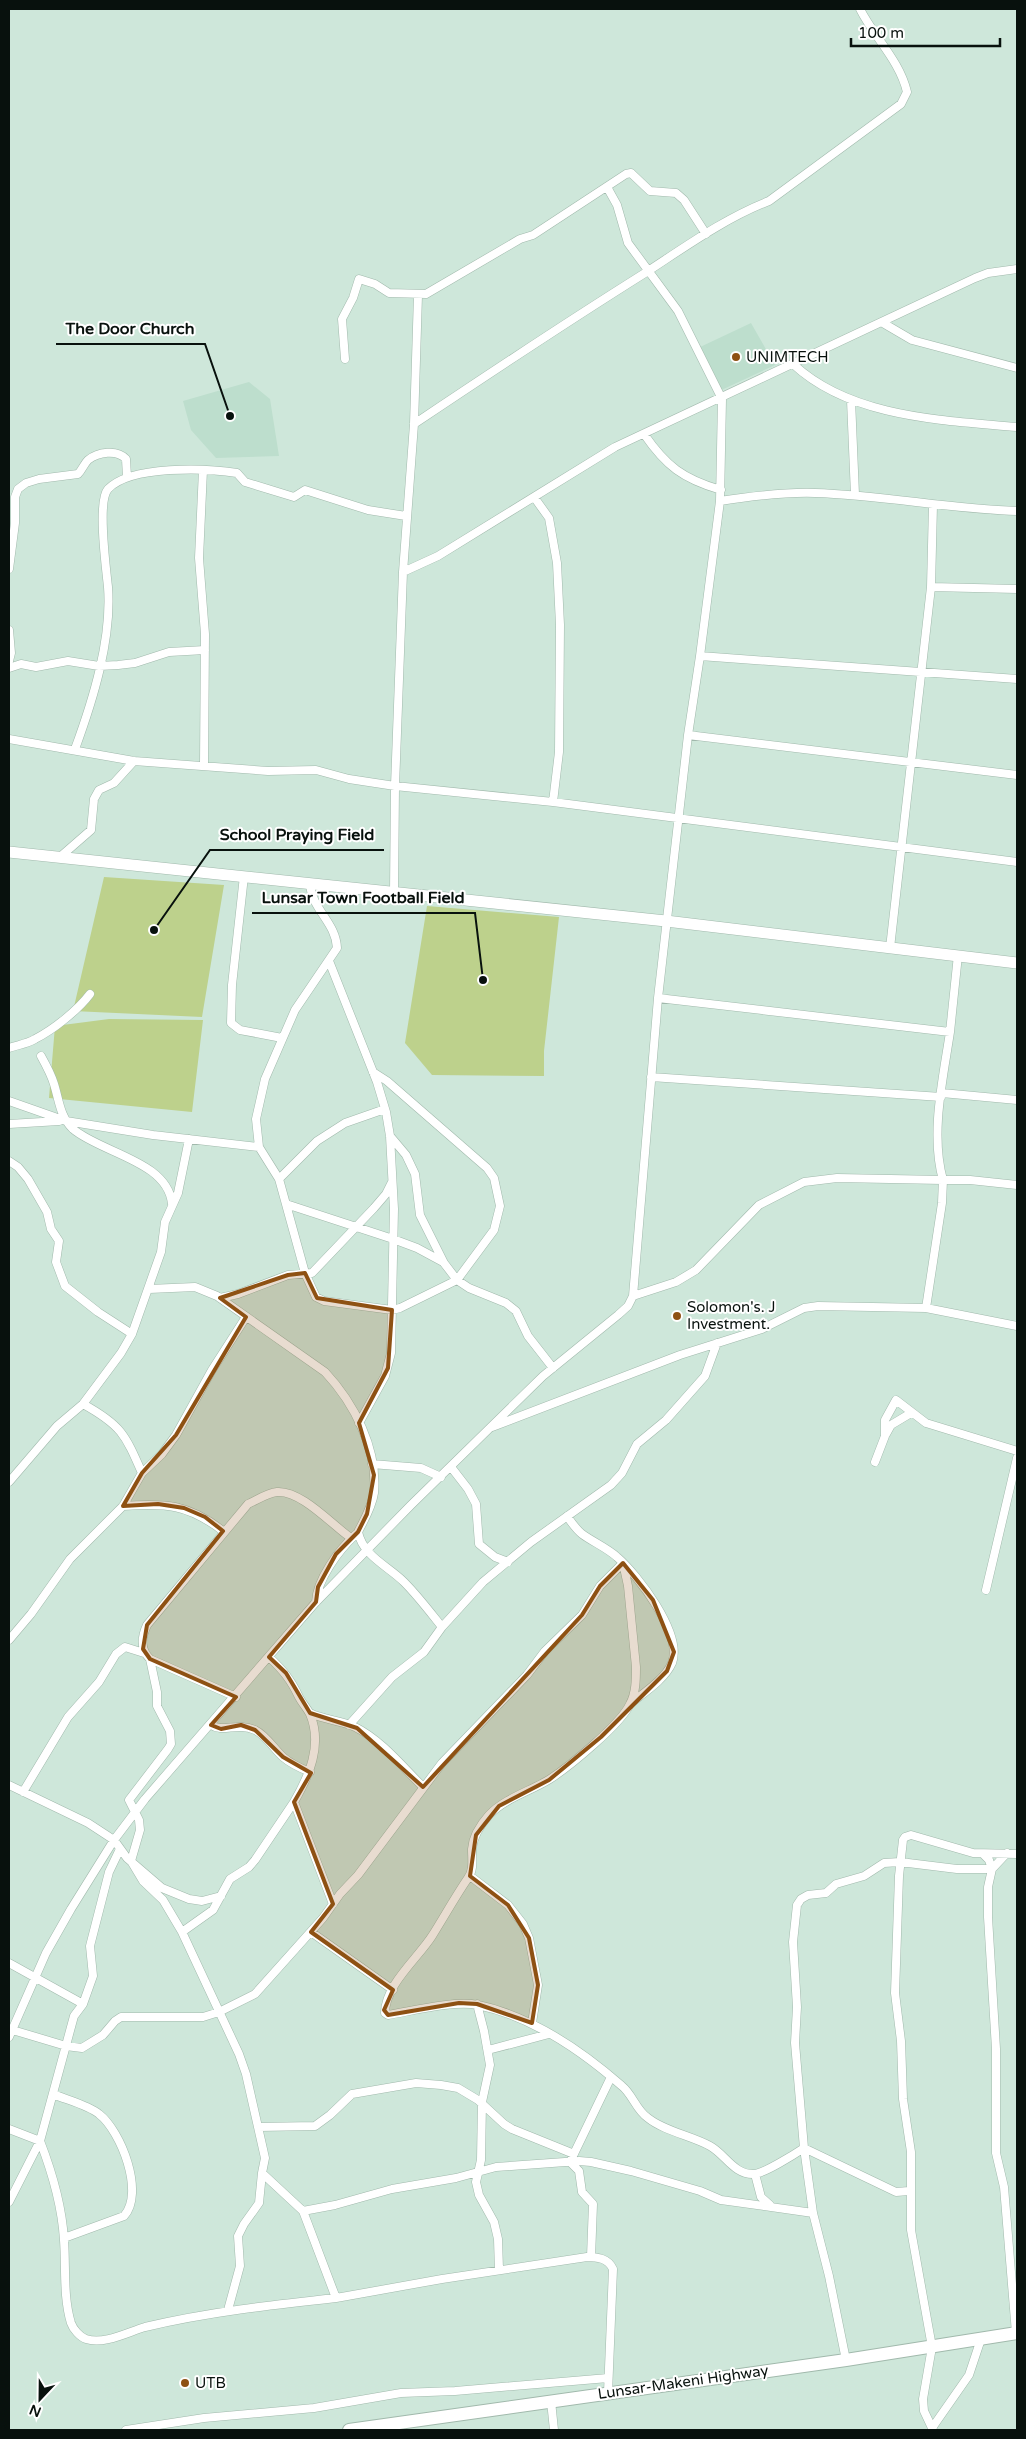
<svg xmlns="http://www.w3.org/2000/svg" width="1026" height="2439" font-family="'Varela Round',sans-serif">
<rect width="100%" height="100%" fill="#cee7da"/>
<path fill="#bddecd" d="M751,323L775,365L715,393L698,348Z
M249,382L270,399L279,456L216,458L191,430L183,401Z"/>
<path fill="#bdd18c" d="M104,877L224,885L202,1017L73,1011Z
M427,906L559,917L544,1051V1076L432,1075L405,1043Z
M109,1019L203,1020L192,1112L49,1098L55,1026Z"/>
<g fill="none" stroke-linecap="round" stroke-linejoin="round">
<defs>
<path id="street" d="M607,187L617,205L628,243L678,311L722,399L720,501
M883,323L912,340L1017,368
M345,359L342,319L353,298L359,279L375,284L389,293L426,294L520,239L533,235L626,174L631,173L650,191L676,193L684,200L706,234
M793,364C851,418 942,420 1017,427
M851,400L855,495
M414,424C490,373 567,322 645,273C685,247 725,218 769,201L901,104L907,92C900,61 874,37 860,9
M644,434C666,466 683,479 721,490
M203,470L199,558L205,634L204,766
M534,497L549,518L557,563L560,625L559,752L553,802
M1017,511C949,509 883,495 815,493C783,492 752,496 720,501L700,656L1017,679
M9,569L15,523V497L18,489L26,483L39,479L78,474C82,470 84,464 88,460C98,452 117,449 126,459L127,477
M403,572L414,424L418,295
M931,587L1017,589
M9,630L11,653L9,661
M9,668L21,664L36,667L68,661L99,666L118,665L135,663L169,652L205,650
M688,735L1017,775
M9,739L134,761L268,771L316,770L349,779L395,786L553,802L1017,862
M75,749C93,700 112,639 108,587C106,568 97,501 108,489C131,465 206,468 237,473L245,482L294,497L305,490L368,510L406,516
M60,857L91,830L94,799L99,790L114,783L134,761
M244,876L232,985L231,1023L240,1030L282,1038
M310,883C311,909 336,922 337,948L295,1010L265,1079L256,1119L259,1147L279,1179L305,1273L316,1297L324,1301L392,1310L400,1308L457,1280L494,1230L500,1206L494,1178L487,1168L387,1081L373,1072
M394,892L395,786L403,572L438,556L615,447L975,278L988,273L1017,269
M890,948L931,587L933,505
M329,961L377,1082L386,1112L390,1136L394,1209L391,1353L385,1376L359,1423
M950,1032L958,955
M9,1048C17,1045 27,1044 35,1039C53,1030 78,1010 90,994
M41,1056C46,1065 51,1074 54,1084C59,1100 60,1117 73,1129C101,1153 168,1161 172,1204
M651,1077L941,1097
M942,1093L1017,1100
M9,1101L66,1121L153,1135L259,1147
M9,1124L59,1121
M390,1136L406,1155L415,1174L420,1215L444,1263L457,1280L469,1288L506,1303L516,1311L528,1336L553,1368
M9,1161L18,1167L28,1179L47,1212L51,1229L59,1241L56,1262L65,1286L98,1312L132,1334
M279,1179L317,1141L345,1123L385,1109
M286,1204L393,1239L417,1248L443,1262
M149,1289L195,1287L217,1296L325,1372C354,1403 378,1449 374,1493C372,1507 364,1520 358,1532C363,1556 388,1566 404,1582C418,1596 430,1612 442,1627
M633,1296L676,1282L696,1270L759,1205L804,1182L837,1178L943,1180C930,1134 943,1079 950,1032L658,998
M220,1298L238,1294L288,1275L312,1273L374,1208L386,1194L392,1182
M926,1308L942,1203L943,1180H970L1017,1185
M83,1404C121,1425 125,1434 142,1473
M492,1427L680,1355L762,1329L804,1308L818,1306L926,1308L1017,1326
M886,1434L891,1425L911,1413
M875,1462L885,1436V1420L896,1400L926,1423L1017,1451
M372,1464L421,1468L441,1477
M451,1467L468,1489L476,1504L479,1544L495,1557L508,1562
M9,1482L57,1426L83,1404L121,1353L132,1334L161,1252L165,1222L178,1193L189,1139
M123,1506C166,1503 188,1504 223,1531
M567,1516C571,1522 576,1529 582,1534C593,1542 607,1548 617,1557C638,1575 683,1634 672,1663C665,1679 645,1692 631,1703
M623,1563L628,1586L636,1667C636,1679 636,1693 630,1704C621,1724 570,1766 550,1779C531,1791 505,1798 489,1815C481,1824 473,1837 472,1849C472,1859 474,1870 468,1878C455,1897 444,1917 432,1936C418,1958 385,1985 385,2013L388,2015C412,2011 455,2000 478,2005C531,2016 582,2051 622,2086C633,2095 636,2110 648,2118C664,2131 692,2136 710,2146C725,2154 734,2175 754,2174C763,2174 795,2154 804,2148L896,2192L909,2191
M986,1590L1017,1458
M316,1602C317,1579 339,1550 355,1535
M9,1640L31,1614L70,1559L123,1506L142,1473L162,1454L176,1435L212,1370L246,1317
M269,1657C283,1670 291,1680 299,1697C302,1703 307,1708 310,1714C323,1745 309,1776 294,1802L333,1904
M150,1659L157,1692V1706L170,1731L171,1744L168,1749L129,1800L139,1820L140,1830L131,1861L143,1881L163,1900L182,1932L239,2054L246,2074L265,2158L262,2173L303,2211L336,2298L442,2279L587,2257C597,2257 608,2258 613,2269L608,2393
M236,1697L150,1659C140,1649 141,1638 147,1625L248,1504C257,1500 267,1493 277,1492C301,1490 332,1525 351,1538
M310,1713C324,1720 340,1720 355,1727C381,1740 402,1766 423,1787
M211,1725C223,1733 237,1722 255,1730C267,1736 274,1749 283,1757C291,1764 300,1768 310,1772
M349,1725L392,1677L424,1652L442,1627L483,1582L531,1542L611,1485L622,1473L637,1444L666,1420L705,1376L717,1343
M9,1785L88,1823L114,1840L127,1858L162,1888L189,1899L202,1901L221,1896
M23,1792L68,1717L99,1682L116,1654L125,1647L144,1653
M1007,1853L992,1869L988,1887V1917L996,2049V2153L1004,2187L1016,2333
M470,1876L508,1905L523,1924L529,1938L538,1985L532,2023
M182,1932L213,1910L230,1879L249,1867L255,1860L294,1802
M311,1932L393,1990
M9,1963L83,2004
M477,2004L484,2031L490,2065L482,2102L481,2160L476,2182L479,2195L494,2222L498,2239L499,2270
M9,2029L66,2046L82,2048L103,2035L115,2021L121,2017H203L219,2012L255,1994L323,1918L340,1894L358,1875L442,1763L527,1675L545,1651L582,1615L600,1586L623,1563
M9,2037L46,1953L71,1909L114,1840L145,1799L316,1602L411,1505L543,1376L618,1315L628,1306L633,1296L658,998L688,735L700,656
M488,2050L549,2034
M53,2094C67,2100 88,2105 99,2114C121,2131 145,2193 124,2216L64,2238
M258,2127L315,2126L330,2115L352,2094L416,2083L441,2085L458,2088L478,2100L504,2124L512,2129L574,2154
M9,2129L40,2141C52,2172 62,2206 64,2240C66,2267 63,2297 71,2323C73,2329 80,2337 86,2339C104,2345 128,2332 145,2327C208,2312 272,2305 336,2298
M755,2174L761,2197L770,2205
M9,2202L40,2141L74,2016L83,2004L93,1976L90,1946L109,1872L120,1849
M303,2211L335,2205L392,2189L456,2178L496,2167L579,2161L591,2162L631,2171L700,2191L721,2200L813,2213
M591,2257L593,2204L582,2192L579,2171L570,2162L611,2077
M228,2310L240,2266L238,2236L244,2224L259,2203L262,2173
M846,2360L829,2276L813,2213L804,2148L795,2043L797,2007L793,1942L797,1905L801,1899L808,1895L826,1893L836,1884L864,1876L884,1863L900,1862L957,1869H992L989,1860L983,1854
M551,2401L554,2430
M932,2428L969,2375L981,2339
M126,2430L204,2418L314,2408L401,2393L455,2391L608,2378
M933,2430L924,2411L923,2399L932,2347L911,2230V2152L903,2099L901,2041L895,1993L899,1876L903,1840L905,1837L911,1835L973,1853L1017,1854"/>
<path id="secondary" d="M9,852L666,921L1017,963"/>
<path id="primary" d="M349,2430L846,2360L1017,2333"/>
</defs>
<use href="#street" stroke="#a1b9ac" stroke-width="9"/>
<use href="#secondary" stroke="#a1b9ac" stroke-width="12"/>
<use href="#primary" stroke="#a1b9ac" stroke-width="14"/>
<use href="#street" stroke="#fff" stroke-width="8"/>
<use href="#secondary" stroke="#fff" stroke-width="11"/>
<use href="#primary" stroke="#fff" stroke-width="12"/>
</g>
<path fill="#8e5113" fill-opacity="0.2" stroke="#8e5113" stroke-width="4" stroke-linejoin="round" d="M305,1273L317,1298L392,1310L388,1368L359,1423L374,1475L367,1514L358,1532L336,1554L318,1587L316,1602L269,1657L286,1673L310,1713L357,1728L423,1787L582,1615L600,1586L623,1563L653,1600L674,1652L667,1671L601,1737L549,1780L499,1806L476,1835L470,1876L508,1905L529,1938L538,1985L532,2023L477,2004L459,2003L388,2015L384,2010L393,1990L311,1932L333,1904L294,1802L311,1773L283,1757L255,1730L241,1725L221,1729L211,1725L236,1697L150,1659L143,1649L147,1625L223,1531L205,1517L184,1508L158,1504L123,1506L142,1473L176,1435L246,1317L220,1298L288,1275Z"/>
<g fill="#8e5113" stroke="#fff" stroke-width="2">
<circle cx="736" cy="357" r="5"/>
<circle cx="677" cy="1316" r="5"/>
<circle cx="185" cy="2383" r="5"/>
</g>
<g text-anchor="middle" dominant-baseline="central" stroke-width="4" stroke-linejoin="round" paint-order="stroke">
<g font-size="15" fill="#08110d" stroke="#fff" text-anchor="start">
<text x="746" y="357">UNIMTECH</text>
<text x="687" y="1307">Solomon's. J<tspan x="687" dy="17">Investment.</tspan></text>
<text x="195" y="2383">UTB</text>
</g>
<g font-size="15" fill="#08110d" stroke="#fff">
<text transform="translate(683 2382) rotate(-8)">Lunsar-Makeni Highway</text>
</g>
</g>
<path fill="none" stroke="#08110d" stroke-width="2" d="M230 416L205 344H56M154 930L210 850H384M483 980L475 913H252"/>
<g fill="#08110d" stroke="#fff" stroke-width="2">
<circle cx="230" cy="416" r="5"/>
<circle cx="154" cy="930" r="5"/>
<circle cx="483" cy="980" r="5"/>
</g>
<g font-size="16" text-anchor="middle" font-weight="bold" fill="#08110d" stroke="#fff" stroke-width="4" stroke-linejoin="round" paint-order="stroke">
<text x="130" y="334">The Door Church</text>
<text x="297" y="840">School Praying Field</text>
<text x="363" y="903">Lunsar Town Football Field</text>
</g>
<rect width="1026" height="2439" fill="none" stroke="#08110d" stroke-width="20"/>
<g transform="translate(40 2399) rotate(202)" stroke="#ffffff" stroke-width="4" paint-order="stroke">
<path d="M0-4L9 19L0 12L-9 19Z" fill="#08110d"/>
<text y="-8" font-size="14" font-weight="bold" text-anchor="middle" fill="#08110d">N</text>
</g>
<path d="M851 38v8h149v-8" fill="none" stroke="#08110d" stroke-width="2.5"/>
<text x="858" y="38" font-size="15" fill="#08110d" stroke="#ffffff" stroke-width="4" paint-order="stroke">100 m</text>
</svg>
